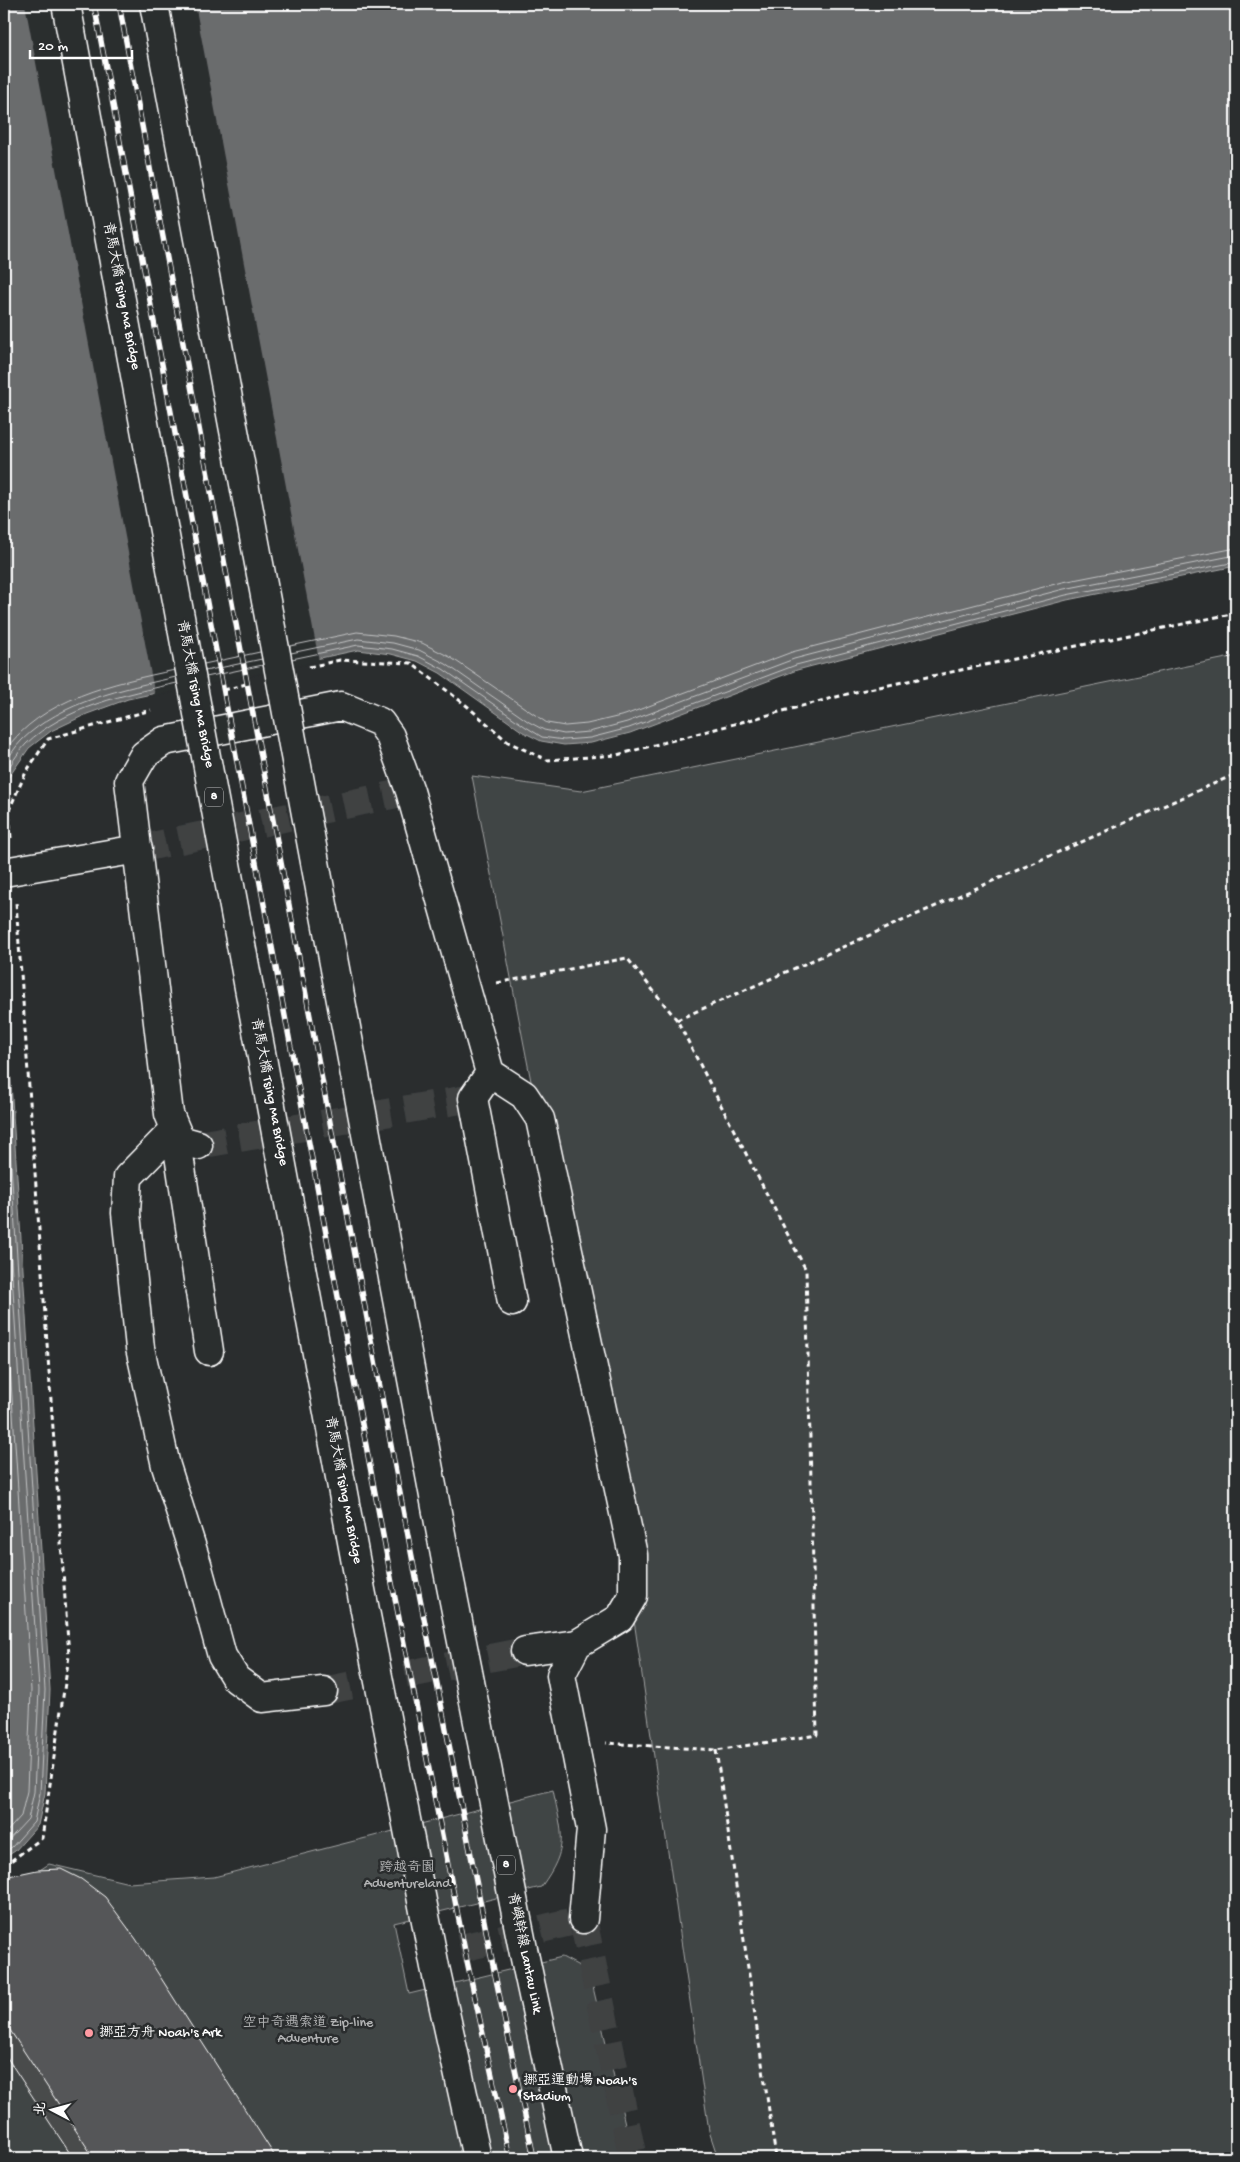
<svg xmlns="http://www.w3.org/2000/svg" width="1240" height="2162" font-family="'Gochi Hand','LXGW WenKai TC',sans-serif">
<rect width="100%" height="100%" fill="#2a2d2e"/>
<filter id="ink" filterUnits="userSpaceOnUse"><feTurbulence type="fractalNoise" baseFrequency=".02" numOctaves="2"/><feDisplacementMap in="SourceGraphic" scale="10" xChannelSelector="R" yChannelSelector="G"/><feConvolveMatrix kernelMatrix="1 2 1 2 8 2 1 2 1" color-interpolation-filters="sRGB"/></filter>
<g filter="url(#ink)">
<path fill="#414445" stroke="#a0a2a2" d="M1236,656V2158H718L709,2131L630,1593L472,776L581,791Z
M553,1790C562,1835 570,1847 541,1887L394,1923L409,1994L562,1957L579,1966L592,1983L633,2158H4V1893L49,1864L129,1883L214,1877Z"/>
<path fill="#6a6c6d" stroke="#a6a7a7" d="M4,4H1236V566L1067,600L797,670L630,733L591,743L564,745L541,741L523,732L440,673L417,661L391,654L358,650L128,699L87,714L51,731L29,748L4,784Z
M4,1051L9,1052L50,1690L45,1793L38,1825L15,1851L4,1858Z"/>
<path fill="#2a2d2e" d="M25,4H195L319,661L155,696Z"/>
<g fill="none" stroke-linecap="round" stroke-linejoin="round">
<path stroke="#c3c4c5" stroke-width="1" d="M290,646L357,632L394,636L422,643L450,657L547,723L565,726L587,724L625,715L792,652L1063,582L1236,548
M291,653L358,639L393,643L419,650L446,664L529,722L544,730L564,734L589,732L627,722L794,659L1064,589L1236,555
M292,659L358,645L392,649L418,656L443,669L526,727L542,737L564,740L590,738L629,728L796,665L1066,595L1236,562
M204,664L260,652
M205,671L262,659
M206,677L263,665
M4,752C41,698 114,683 175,670
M4,765C9,757 15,747 22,740C62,701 123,689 176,677
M4,775C11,765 17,753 26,744C64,707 127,694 177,683
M4,1056L45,1690L40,1793L34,1822L12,1847L4,1852
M4,1152L39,1690L34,1792L28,1819L4,1845
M4,1274L31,1690L27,1791L21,1816L4,1835"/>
<path stroke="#3f4243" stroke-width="28" stroke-dasharray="28 14" stroke-linecap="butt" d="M138,849L410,791
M198,1145L473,1098
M323,1691L525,1651
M419,1958L583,1919L633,2158"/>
<defs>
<path id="minor" d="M4,872L138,849
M490,1073L473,1098L512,1302
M175,1129L128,1177L126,1213L140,1348L166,1466L197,1564L222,1656L236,1679L262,1698L323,1691
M175,1129L209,1351
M198,1145L180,1140L169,1114L129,781L144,755L164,741L341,706L380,722L390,736L410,791L490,1073L524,1095L540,1119L633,1555V1596L620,1618L577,1644L525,1651
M577,1644L561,1675L591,1829L583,1919"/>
</defs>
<use href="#minor" stroke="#fff" stroke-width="31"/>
<path stroke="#fff" stroke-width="3" stroke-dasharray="5 4" stroke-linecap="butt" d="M309,667L340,660L411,663L467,706L508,742L547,760L617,755L855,692L1236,613
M224,690L250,683
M11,838L9,810L26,772L48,739L151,710
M497,983L627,958L677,1020L806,1270L817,1735L716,1750L606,1743
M677,1020L1236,774
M716,1750L776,2158
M4,1866L42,1838L69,1656L16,902
M4,2130L9,2102"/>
<use href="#minor" stroke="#2a2d2e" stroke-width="28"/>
<defs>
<path id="rail" d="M94,4L392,1583L467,1961L510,2158
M119,4L416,1578L491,1956L534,2158"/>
</defs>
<use href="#rail" stroke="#fff" stroke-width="5.5"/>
<use href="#rail" stroke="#2a2d2e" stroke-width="4" stroke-dasharray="11" stroke-linecap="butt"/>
<defs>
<path id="highway-bridge" d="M66,4L361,1590L435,1967L477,2158
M154,4L448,1571L523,1949L568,2158"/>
</defs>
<use href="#highway-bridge" stroke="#fff" stroke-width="31" stroke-linecap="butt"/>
<use href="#highway-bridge" stroke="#2a2d2e" stroke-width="28"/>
</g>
<path fill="#494b4c" stroke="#fff" d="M4,1877L276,2158H73L4,2053Z"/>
<path fill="#555758" stroke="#fff" d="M61,1869L81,1879L105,1897L136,1939L276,2158H94L4,2021V1877L37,1870Z"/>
</g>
<g fill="#ff9aa2" stroke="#2a2d2e" stroke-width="2">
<circle cx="89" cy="2033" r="5"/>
<circle cx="513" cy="2089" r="5"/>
</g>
<g text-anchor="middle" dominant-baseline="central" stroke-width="5" stroke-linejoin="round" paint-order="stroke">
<g fill="#2a2d2e" stroke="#bfc0c0" stroke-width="1">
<rect x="205" y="787.5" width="18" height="19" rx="4"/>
<rect x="497" y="1855.5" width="18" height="19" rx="4"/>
</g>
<g font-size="12" font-weight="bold" fill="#fff">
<text x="214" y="797">8</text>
<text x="506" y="1865">8</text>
</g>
<g font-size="14" fill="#fff" stroke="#2a2d2e">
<text transform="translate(121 296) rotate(79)">青馬大橋 Tsing Ma Bridge</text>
<text transform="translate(195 694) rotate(79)">青馬大橋 Tsing Ma Bridge</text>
<text transform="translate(269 1092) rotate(79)">青馬大橋 Tsing Ma Bridge</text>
<text transform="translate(343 1490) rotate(79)">青馬大橋 Tsing Ma Bridge</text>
<text transform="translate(524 1953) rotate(78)">青嶼幹線 Lantau Link</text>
</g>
<g font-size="14" fill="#b3b4b5" stroke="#2a2d2e">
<text x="407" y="1868">跨越奇園<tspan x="407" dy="16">Adventureland</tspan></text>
<text x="308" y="2023">空中奇遇索道 Zip-line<tspan x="308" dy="16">Adventure</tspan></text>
</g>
<g font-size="14" fill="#fff" stroke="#2a2d2e" text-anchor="start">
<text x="99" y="2033">挪亞方舟 Noah's Ark</text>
<text x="523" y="2081">挪亞運動場 Noah's<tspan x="523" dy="16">Stadium</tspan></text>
</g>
</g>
<rect width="1240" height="2162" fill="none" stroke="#2a2d2e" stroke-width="20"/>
<rect x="10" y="10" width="1220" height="2142" fill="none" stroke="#fff" stroke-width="2" filter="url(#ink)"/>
<g transform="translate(52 2110) rotate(276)" stroke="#2a2d2e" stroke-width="4" paint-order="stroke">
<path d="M0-4L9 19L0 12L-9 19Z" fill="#ffffff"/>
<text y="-8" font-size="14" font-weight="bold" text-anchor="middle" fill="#ffffff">北</text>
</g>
<path d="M30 50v8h102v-8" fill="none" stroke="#ffffff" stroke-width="2.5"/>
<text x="38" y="50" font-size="15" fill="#ffffff" stroke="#2a2d2e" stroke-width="4" paint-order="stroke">20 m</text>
</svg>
